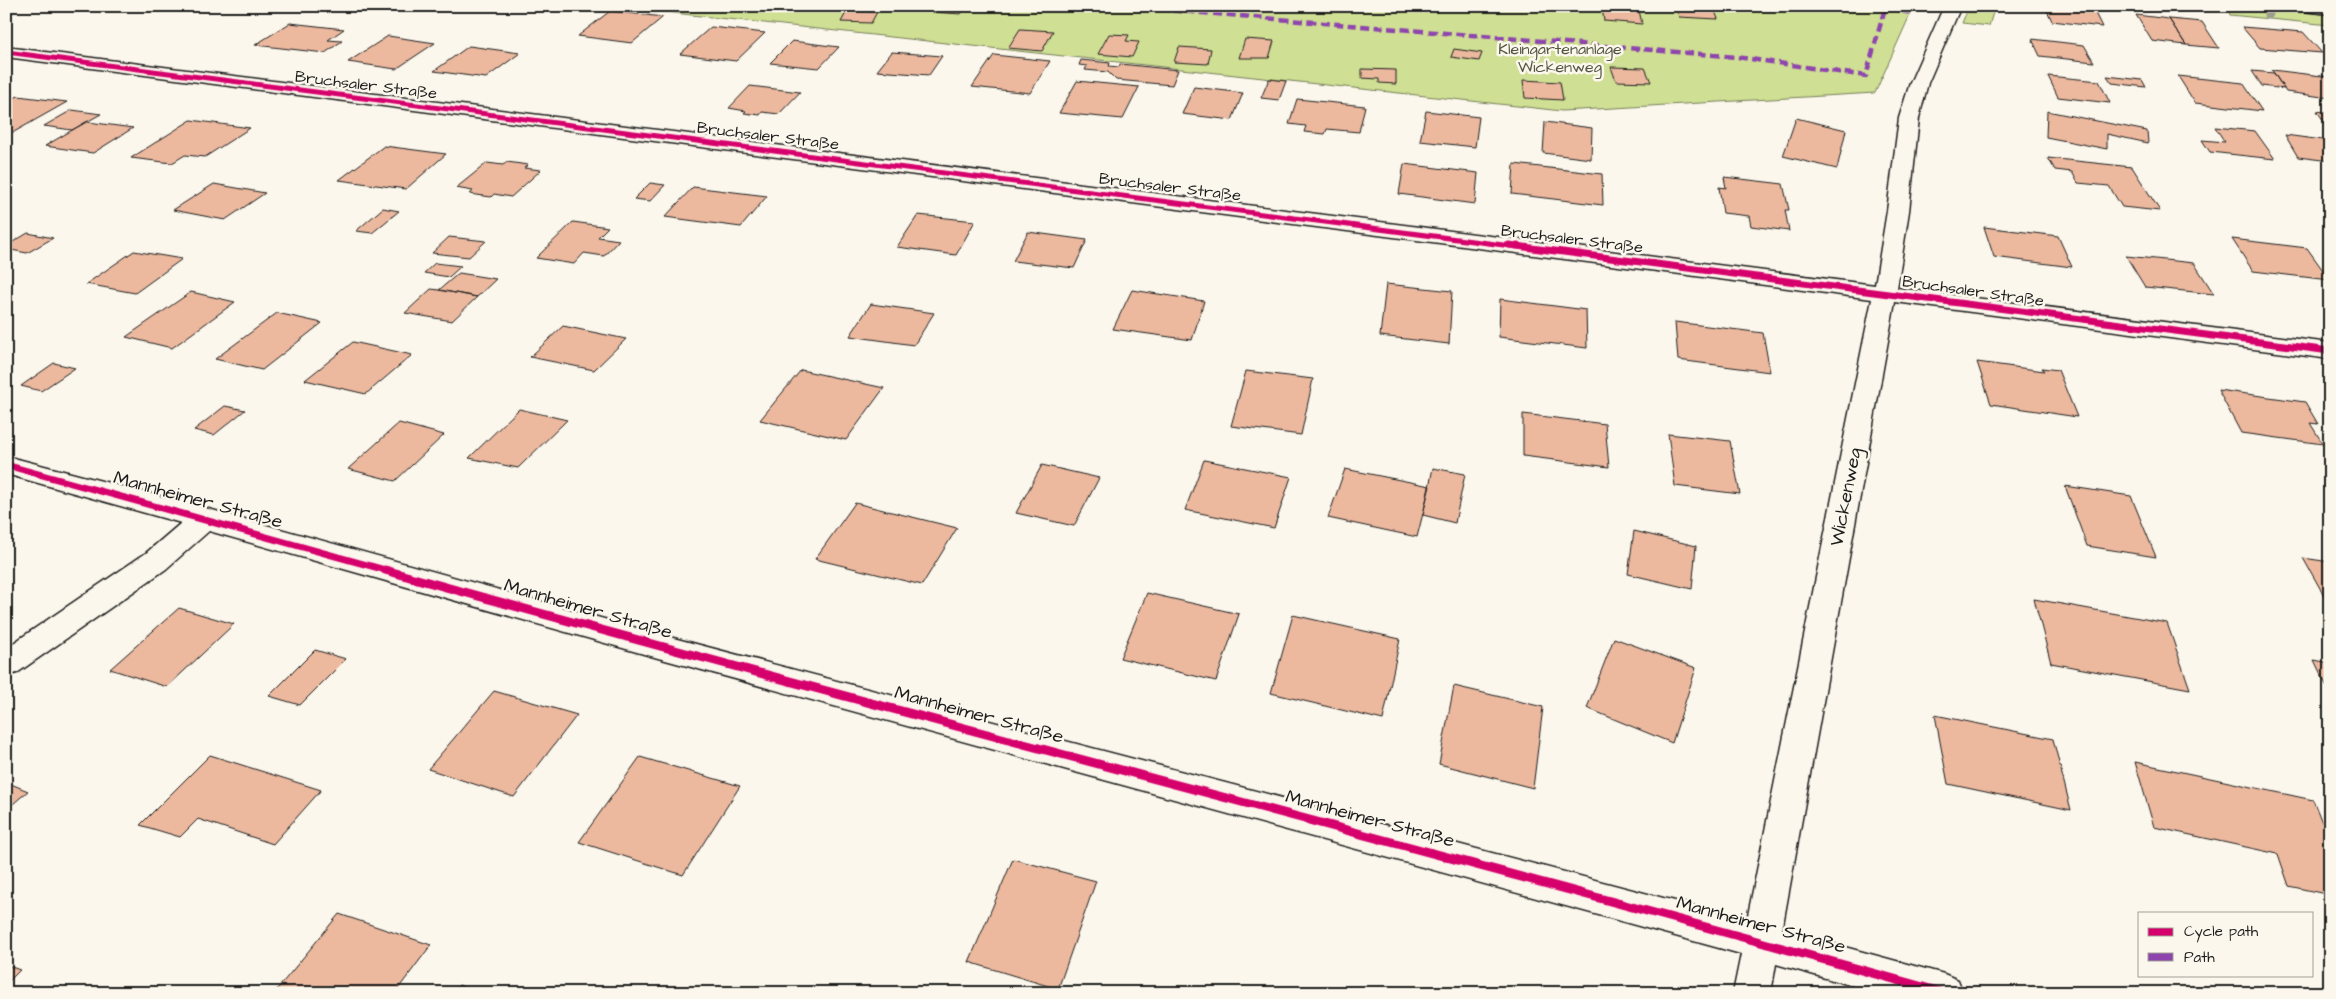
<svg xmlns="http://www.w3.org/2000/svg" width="2336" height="999" font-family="'Architects Daughter',sans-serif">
<rect width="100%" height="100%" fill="#fbf7ec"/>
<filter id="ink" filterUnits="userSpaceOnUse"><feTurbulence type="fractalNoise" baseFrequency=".02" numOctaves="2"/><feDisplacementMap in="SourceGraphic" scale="10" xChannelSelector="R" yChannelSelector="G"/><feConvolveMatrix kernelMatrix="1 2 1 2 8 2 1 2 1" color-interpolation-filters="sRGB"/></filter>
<g filter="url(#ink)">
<path fill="#cfdf93" stroke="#767e58" d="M610,6H1914L1875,93L1562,111Z
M1969,6H1995L1989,26L1962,23Z
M2227,6H2247L2330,15V25L2230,15Z"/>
<path fill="#ecb99f" stroke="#1c1c1c" d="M935,6H965L961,14L932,12Z
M1676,6H1713L1718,19L1679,17Z
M2045,6L2094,11L2102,27L2052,21Z
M1602,8L1639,10L1642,24L1604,21Z
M610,11L663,17L632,43L578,36Z
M847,11L877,12L871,23L841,22Z
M2136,15L2169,19L2186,45L2152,41Z
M2169,19L2202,22L2219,48L2186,45Z
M290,23L344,29L328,40L342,41L325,53L255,45Z
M711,27L765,33L736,61L680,54Z
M2242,27L2303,32L2322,53L2260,48Z
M1020,29L1053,31L1042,51L1008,48Z
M1109,34L1129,35L1126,41L1139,42L1132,57L1098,54Z
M388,36L435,43L396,69L348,62Z
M1245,39L1274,41L1269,58H1239Z
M2032,39L2084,45L2094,62L2040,56Z
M792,41L839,47L819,68L770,63Z
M469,46L520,53L486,78L434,71Z
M1179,47L1211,49L1208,64L1174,62Z
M1454,49L1482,53L1479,61L1451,57Z
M892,52L942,56L929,75L877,71Z
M994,55L1050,61L1030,93L972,87Z
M1081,60L1110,63L1109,66L1119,67L1120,64L1178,70L1172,85L1116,80L1108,72L1085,70L1087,66L1079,65Z
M1611,67L1645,68L1651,82L1616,81Z
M1362,69L1396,70V84L1379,83V79L1362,78Z
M2272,70L2330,77V98L2286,92Z
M2252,71L2274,73L2284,89L2262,86Z
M2048,76L2099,81L2110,103L2058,97Z
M2107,76L2142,80L2146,87L2112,83Z
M2178,76L2243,83L2262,111L2195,103Z
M1269,79L1286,81L1279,100L1261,98Z
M1523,80L1560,82L1563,100L1525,98Z
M1077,81L1139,87L1123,119L1059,113Z
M750,86L800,92L779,114L762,112L760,115L744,113L746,111L729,108Z
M1194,87L1243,93L1232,120L1182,114Z
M18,96L67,102L14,132L6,131V102Z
M1297,99L1365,106L1359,132L1327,129L1325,134L1304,132L1306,126L1289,124Z
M72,110L101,114L72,130L44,126Z
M1426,111L1479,117L1475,147L1420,141Z
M2047,111L2147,131L2148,143L2107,134V149L2046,137Z
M2317,111L2330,113V130Z
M1796,118L1846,130L1837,169L1783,156Z
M191,120L250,128L205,157L185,155L172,163L131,158Z
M86,122H88L133,128L93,153L45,146Z
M1545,122L1592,128L1591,159L1543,153Z
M2215,127L2255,131L2275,159L2210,152L2202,140L2225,142Z
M2285,135L2330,141V161L2298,157Z
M384,146L446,154L406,189L339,180Z
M2048,158L2132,167L2160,211L2122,207L2109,186L2078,183L2072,172L2055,170Z
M507,162L528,165L524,168L541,170L511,197L494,194L491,197L470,194L473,191L456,188L487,163L503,165Z
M1404,164L1478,173L1475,204L1399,194Z
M1514,164L1602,174L1603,205L1512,194Z
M1724,177L1783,184L1789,210H1785L1789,231L1751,226L1749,216L1723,213L1719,187L1726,188Z
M650,183L665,185L650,201L634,199Z
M214,184L265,193L225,220L173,210Z
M693,187L767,196L741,227L665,217Z
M383,208L399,211L372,233L356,231Z
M918,215L975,221L956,255L897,247Z
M573,222L608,227L598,237L619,240L604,256L584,253L574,264L536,258Z
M1984,227L2058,236L2072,267L1994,257Z
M1028,232L1087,240L1074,268L1013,261Z
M28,233L53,238L27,253L6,249V246Z
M449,237L486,241L469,257L432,253Z
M2232,239L2307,248L2330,280L2253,271Z
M134,251L182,259L135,293L86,284Z
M2126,256L2194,263L2214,294L2145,287Z
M435,263L461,266L449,277L424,273Z
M459,273L496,279L477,297L439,290Z
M1386,284L1452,291L1449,344L1380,336Z
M431,289L439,290L477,297L452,321L405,313Z
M1132,290L1204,301L1192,340L1113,329Z
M191,292L235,302L172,348L126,337Z
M1500,299L1586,310L1587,348L1499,337Z
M871,304L934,313L914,345L850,336Z
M277,313L322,323L262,370L215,359Z
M1675,322L1763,333L1770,372L1678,360Z
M563,326L626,339L594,370L530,357Z
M353,342L412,355L366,394L305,380Z
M1977,362L2044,371L2042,368L2058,370L2077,417L1991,404Z
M54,363L75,368L41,391L21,386Z
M801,370L884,388L846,440L760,420Z
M1246,371L1313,379L1301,435L1231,426Z
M2218,390L2305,402L2318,424L2310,423L2323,444L2241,433Z
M225,406L245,410L214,435L194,430Z
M519,409L567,420L518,468L469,458Z
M1523,414L1605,424L1609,467L1523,456Z
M399,423L444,435L395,481L348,469Z
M1668,434L1730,441L1740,494L1675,486Z
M1204,460L1291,477L1274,528L1185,510Z
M1042,465L1099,478L1074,526L1016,513Z
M1433,468L1465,474L1455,523L1423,515Z
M1345,469L1430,486L1417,537L1328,518Z
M2065,486L2131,496L2156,557L2087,546Z
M855,503L957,528L922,585L815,559Z
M1634,531L1696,546L1692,589L1628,574Z
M2303,558L2330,562V606Z
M1147,593L1239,614L1216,681L1120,658Z
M2034,599L2167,623L2190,689L2051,663Z
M179,608L234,624L167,687L110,669Z
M1293,615L1400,639L1383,720L1271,693Z
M1614,638L1696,668L1672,743L1587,708Z
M315,650L346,659L300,705L269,696Z
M2314,660L2330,663V693Z
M1454,686L1543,707L1533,788L1439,764Z
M494,691L577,715L514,797L428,769Z
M1935,715L2053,739L2071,810L1948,784Z
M210,755L321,790L273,844L198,819L180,837L140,825Z
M640,757L740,786L683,875L579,842Z
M2135,762L2313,800L2330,842V895L2289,886L2278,854L2154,827Z
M6,782L28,791L6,810Z
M1013,859L1096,881L1058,989L969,962Z
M339,914L431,945L395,993H274Z
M6,965L20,970L6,984Z
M459,985L476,993H453Z"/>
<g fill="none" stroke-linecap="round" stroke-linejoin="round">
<defs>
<path id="minor" d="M1944,6H1961L1928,83L1919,118L1909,211L1897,288L2330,343V359L1895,302L1782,930L1944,974L1958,980L1963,993H1878L1776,964L1771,993H1733L1741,954L658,658L209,531L166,569L17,673L6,676V648L146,553L181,523L6,474V456L205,508L658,634L1747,920L1872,299L6,57V47L1875,285L1887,211L1899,118L1910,83Z
M2293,6H2330V14L2295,10Z"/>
</defs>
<use href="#minor" stroke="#1c1c1c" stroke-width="3"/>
<use href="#minor" fill="#fbf7ec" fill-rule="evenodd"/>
<path stroke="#8e44ad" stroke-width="4.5" stroke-dasharray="9 4.5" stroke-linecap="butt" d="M1119,6L1737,57L1866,76L1885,8
M1876,6L1911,13"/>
<defs>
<path id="cycleway-far2" d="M6,52L1519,247"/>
<path id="cycleway-far1" d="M1509,245L2330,351
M6,465L389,571"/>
<path id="cycleway" d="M385,570C903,716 1426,847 1944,993"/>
</defs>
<use href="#cycleway-far2" stroke="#fbf7ec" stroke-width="7"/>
<use href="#cycleway-far1" stroke="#fbf7ec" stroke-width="10"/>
<use href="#cycleway" stroke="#fbf7ec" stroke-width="12"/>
<use href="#cycleway-far2" stroke="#d6006c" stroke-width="5"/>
<use href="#cycleway-far1" stroke="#d6006c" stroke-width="7"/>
<use href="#cycleway" stroke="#d6006c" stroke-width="9"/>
</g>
<circle fill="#9e9e8d" cx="2268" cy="15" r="4.5"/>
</g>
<g text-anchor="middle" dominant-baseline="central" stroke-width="5" stroke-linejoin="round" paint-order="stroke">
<g font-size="16" fill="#525640" stroke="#fbf7ec">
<text x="1560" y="49">Kleingartenanlage<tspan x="1560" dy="18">Wickenweg</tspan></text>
</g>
<g font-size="16" fill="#1c1c1c" stroke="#fbf7ec">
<text transform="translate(366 85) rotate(7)">Bruchsaler Straße</text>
<text transform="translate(768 136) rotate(7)">Bruchsaler Straße</text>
<text transform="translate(1170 187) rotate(7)">Bruchsaler Straße</text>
<text transform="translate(1572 239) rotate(7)">Bruchsaler Straße</text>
<text transform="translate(1973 291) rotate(8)">Bruchsaler Straße</text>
</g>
<g font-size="19" fill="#1c1c1c" stroke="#fbf7ec">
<text transform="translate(1846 497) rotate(-79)">Wickenweg</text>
<text transform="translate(198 500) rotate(15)">Mannheimer Straße</text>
<text transform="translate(588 609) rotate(16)">Mannheimer Straße</text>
<text transform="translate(979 715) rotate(15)">Mannheimer Straße</text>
<text transform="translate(1370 819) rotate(15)">Mannheimer Straße</text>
<text transform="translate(1761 925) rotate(15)">Mannheimer Straße</text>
</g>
</g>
<rect width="2336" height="999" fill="none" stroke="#fbf7ec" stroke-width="25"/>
<rect x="12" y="12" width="2311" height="974" fill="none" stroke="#1c1c1c" stroke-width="2" filter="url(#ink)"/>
<rect x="2138" y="912" width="175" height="65" fill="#fbf7ec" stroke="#a29f99"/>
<rect x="2148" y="928" width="25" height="8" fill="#d6006c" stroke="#a29f99"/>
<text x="2184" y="936" font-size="15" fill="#1c1c1c">Cycle path</text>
<rect x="2148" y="953" width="25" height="8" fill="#8e44ad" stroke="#a29f99"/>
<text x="2184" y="962" font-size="15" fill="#1c1c1c">Path</text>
</svg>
